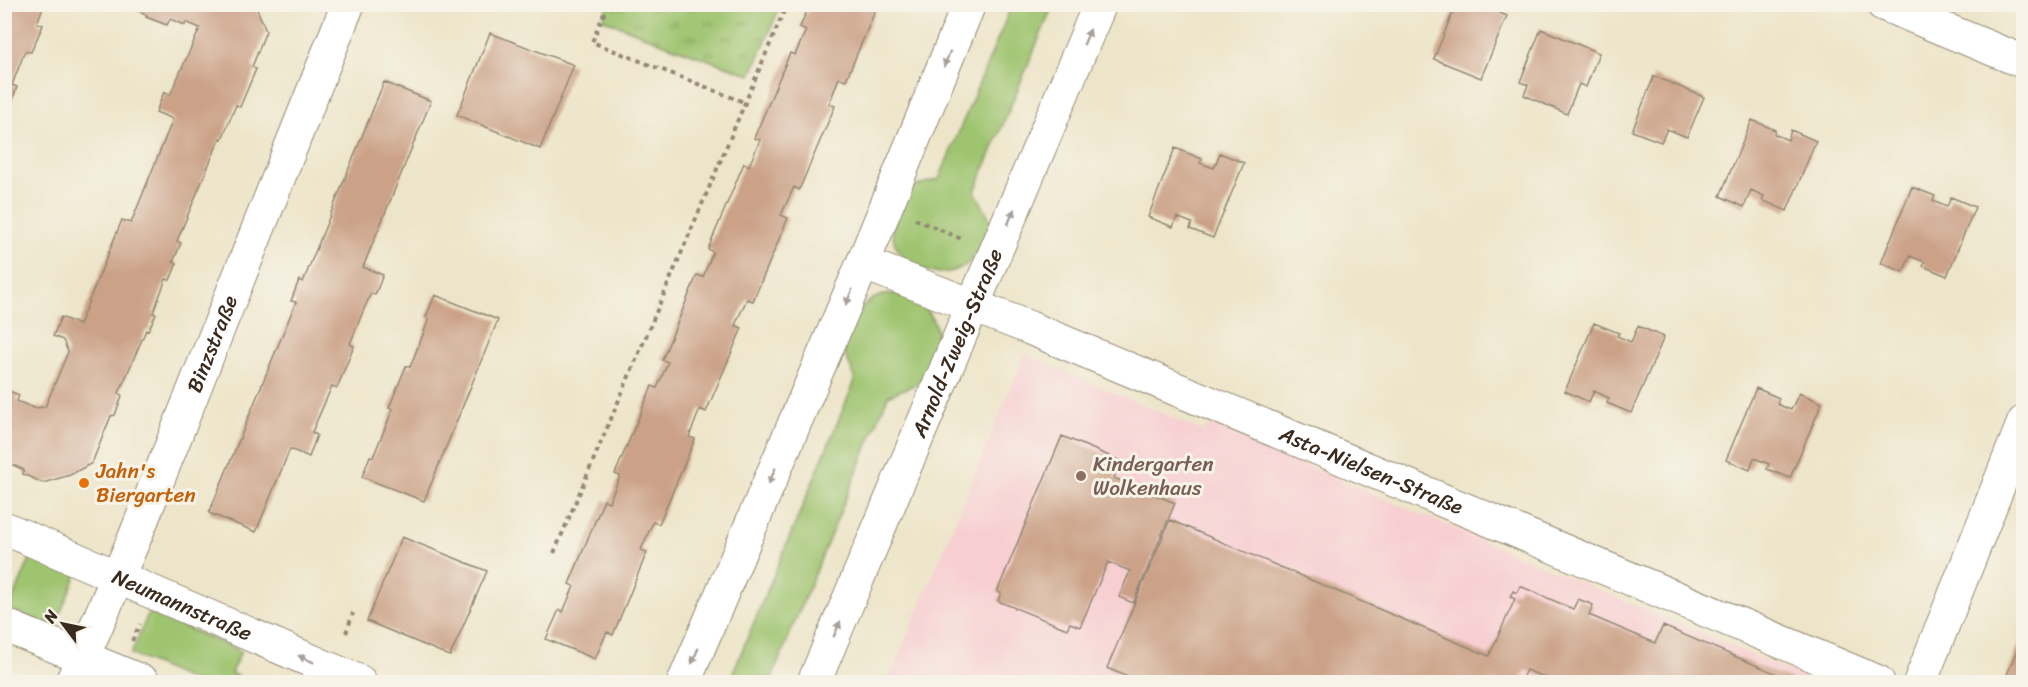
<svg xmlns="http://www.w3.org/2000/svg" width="2028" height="687" font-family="Sriracha,sans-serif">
<defs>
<pattern id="park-tufts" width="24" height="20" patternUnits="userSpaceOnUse" patternTransform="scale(1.5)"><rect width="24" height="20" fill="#9fc46f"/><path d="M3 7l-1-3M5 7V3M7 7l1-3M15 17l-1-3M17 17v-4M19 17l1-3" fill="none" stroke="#839f5b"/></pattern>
</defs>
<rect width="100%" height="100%" fill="#f7f3e8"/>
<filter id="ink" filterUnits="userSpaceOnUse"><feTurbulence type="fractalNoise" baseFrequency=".0167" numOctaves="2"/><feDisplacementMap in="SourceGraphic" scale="12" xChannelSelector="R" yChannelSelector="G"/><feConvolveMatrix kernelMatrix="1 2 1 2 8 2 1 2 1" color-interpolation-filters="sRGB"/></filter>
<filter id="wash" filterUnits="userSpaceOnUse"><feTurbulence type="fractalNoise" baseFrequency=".008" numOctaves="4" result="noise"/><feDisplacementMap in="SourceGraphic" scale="24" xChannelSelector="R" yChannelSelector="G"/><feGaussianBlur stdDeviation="1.35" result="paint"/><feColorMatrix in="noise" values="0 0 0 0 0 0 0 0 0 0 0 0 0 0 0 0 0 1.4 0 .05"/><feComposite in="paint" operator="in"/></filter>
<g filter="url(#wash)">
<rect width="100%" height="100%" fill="#ede5c9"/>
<path fill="#f7cfd2" d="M1025,354L1205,432L1209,424L1815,682H888Z"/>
<path fill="#9fc46f" stroke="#6d7746" stroke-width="1.5" d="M1012,5H1053L975,191L992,223C985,238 979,256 964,266C935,285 885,261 894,223C897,211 904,199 909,188L939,179Z
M892,294C919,295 940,317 937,345C936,357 928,370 923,381L888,396L770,682H729L854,383V376L843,349C854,323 858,296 892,294Z
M32,554L77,574L54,628L9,609Z
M149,612L241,651L231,673L251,682H196L131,654Z"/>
<path fill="url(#park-tufts)" stroke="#6d7746" stroke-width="1.5" d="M608,5V4L781,5L751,75L667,45L603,19Z"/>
<g id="blocks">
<path fill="#cba187" d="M140,4H255L266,31L252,67L256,69L240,107L236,105L222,139L220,138L177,241L181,243L173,262L177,263L170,280L166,279L153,313L156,314L148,331L146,330L119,393L122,396L115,415L111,416L92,463L70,475L43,483L23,474L24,470L4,461V389L19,395L17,401L34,408L45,407L68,352L63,340L53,336L61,317L79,325L122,220L131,223L173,119L156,112L164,92L170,95L200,28L186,22L185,25L170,19L167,25L146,17L147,15L138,10Z
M810,4H878L846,80L839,78L829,104L835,106L799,190L794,187L781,215L788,218L753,301L747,299L735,325L742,328L706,412L700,409L689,437L695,439L659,524L653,522L641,550L647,552L613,635L607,632L595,659L546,639L559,610L563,612L574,586L569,584L604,500L609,502L620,476L615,474L652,386L657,388L668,362L662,360L697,275L703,277L713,252L708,249L744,163L749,166L760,140L754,138L790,53L795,55L806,30L800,27Z
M1456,4H1479L1507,16L1481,78L1434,59Z
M4,5H44L37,23L43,25L31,52L25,51L12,85L17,87L7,115L4,114Z
M1541,29L1599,53L1586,87L1579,84L1567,114L1524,95L1528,85L1520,82Z
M490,33L574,65L540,149L457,115Z
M1654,76L1704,97L1687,137L1667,129L1661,142L1632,131Z
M384,82L431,101L363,267L383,275L375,295L371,293L362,314L350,344L354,346L337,388L332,386L312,432L317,435L309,457L290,449L256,532L209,513L296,302L291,301L299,280L303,282Z
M1752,120L1775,130L1774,134L1788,140L1791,130L1816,141L1787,211L1762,200L1764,196L1751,190L1744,207L1720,196Z
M1175,148L1202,159L1200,163L1214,168L1220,153L1244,163L1213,238L1190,229L1192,223L1177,217L1173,227L1148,217Z
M1912,187L1935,196L1933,201L1947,207L1951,197L1975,207L1947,276L1923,266L1925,262L1910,256L1903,272L1881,263Z
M435,295L498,320L424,501L362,477L370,456L373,457L393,409L389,408L406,366L410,367L429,319L426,317Z
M1594,323L1619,333L1617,336L1631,342L1638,326L1664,337L1631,413L1607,403L1609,398L1594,391L1589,402L1565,391Z
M1756,388L1779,398L1777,404L1791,410L1799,393L1822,403L1790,478L1767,469L1769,464L1754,458L1750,470L1726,460Z
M1062,436L1121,461L1114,478L1175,503L1133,603L1119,597L1130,571L1108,562L1080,627L1070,623L1067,629L998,601L1001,593L997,592Z
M1170,520L1489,656L1515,599L1510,597L1513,591L1517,593L1520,586L1573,609L1578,599L1593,605L1589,615L1655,643L1663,626L1796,682H1556L1526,670L1520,682H1140L1107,668Z
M402,537L487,571L450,656L367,621Z
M2023,635L2024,682H2004Z"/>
</g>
</g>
<g filter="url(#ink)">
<use href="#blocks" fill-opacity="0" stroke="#948874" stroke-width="1.5"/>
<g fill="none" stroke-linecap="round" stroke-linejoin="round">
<defs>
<g id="minor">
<path d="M1883,4L2024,62"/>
<path id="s1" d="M863,263L1030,328L1878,682"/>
<path id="s2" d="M72,682L135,537L348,4"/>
<path d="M684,682L863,263L969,4"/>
<path id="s3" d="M814,682L1100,4"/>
<path d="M1920,682L2024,422"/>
</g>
<g id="tertiary">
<path id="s4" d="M4,528L360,682"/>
<path d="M4,625L143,682"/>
</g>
</defs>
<use href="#minor" stroke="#948874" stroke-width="35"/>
<use href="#tertiary" stroke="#948874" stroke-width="35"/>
<path stroke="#948874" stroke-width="4" stroke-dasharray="4.5 4.5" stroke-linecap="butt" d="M608,4L592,42L746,103
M915,219L964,240
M554,553L787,4
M346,633L353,613
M132,641L140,624"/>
<use href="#minor" stroke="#fff" stroke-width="33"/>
<use href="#tertiary" stroke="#fff" stroke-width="33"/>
</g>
<defs><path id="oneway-solid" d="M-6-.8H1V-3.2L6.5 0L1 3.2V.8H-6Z" transform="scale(1.5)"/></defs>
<g fill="#a79f9a">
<use href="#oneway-solid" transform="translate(1087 37) rotate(-67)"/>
<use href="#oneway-solid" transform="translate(947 59) rotate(112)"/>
<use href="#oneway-solid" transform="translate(1011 217) rotate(-67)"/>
<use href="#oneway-solid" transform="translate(849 297) rotate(113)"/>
<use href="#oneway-solid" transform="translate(772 476) rotate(113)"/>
<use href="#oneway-solid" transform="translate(837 629) rotate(-67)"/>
<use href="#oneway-solid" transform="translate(695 656) rotate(113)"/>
<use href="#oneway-solid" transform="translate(306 659) rotate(-156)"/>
</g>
</g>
<circle fill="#8d6e63" stroke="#f7f3e8" stroke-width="2" cx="1081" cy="476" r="6"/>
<circle fill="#e8710a" stroke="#f7f3e8" stroke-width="2" cx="84" cy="483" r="6"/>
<g text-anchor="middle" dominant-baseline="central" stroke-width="6" stroke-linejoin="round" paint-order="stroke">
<g font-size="21" fill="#3b2a1e" stroke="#f7f3e8">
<text stroke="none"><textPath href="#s3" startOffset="368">Arnold-Zweig-Straße</textPath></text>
<text stroke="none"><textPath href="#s2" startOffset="366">Binzstraße</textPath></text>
<text stroke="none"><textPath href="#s1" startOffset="549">Asta-Nielsen-Straße</textPath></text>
<text stroke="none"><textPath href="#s4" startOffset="194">Neumannstraße</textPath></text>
</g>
<g font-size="21" fill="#785e54" stroke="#f7f3e8" text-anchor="start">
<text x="1093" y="464">Kindergarten<tspan x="1093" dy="24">Wolkenhaus</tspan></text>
</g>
<g font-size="21" fill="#c56008" stroke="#f7f3e8" text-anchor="start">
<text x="96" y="471">Jahn's<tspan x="96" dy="24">Biergarten</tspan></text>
</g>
</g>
<rect width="2028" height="687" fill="none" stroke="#f7f3e8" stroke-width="24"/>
<g transform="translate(63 624) rotate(302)" stroke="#f7f3e8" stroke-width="4.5" paint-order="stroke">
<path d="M0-4.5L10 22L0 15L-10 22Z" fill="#3b2a1e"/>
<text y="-9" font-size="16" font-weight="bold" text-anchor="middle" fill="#3b2a1e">N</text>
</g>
</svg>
